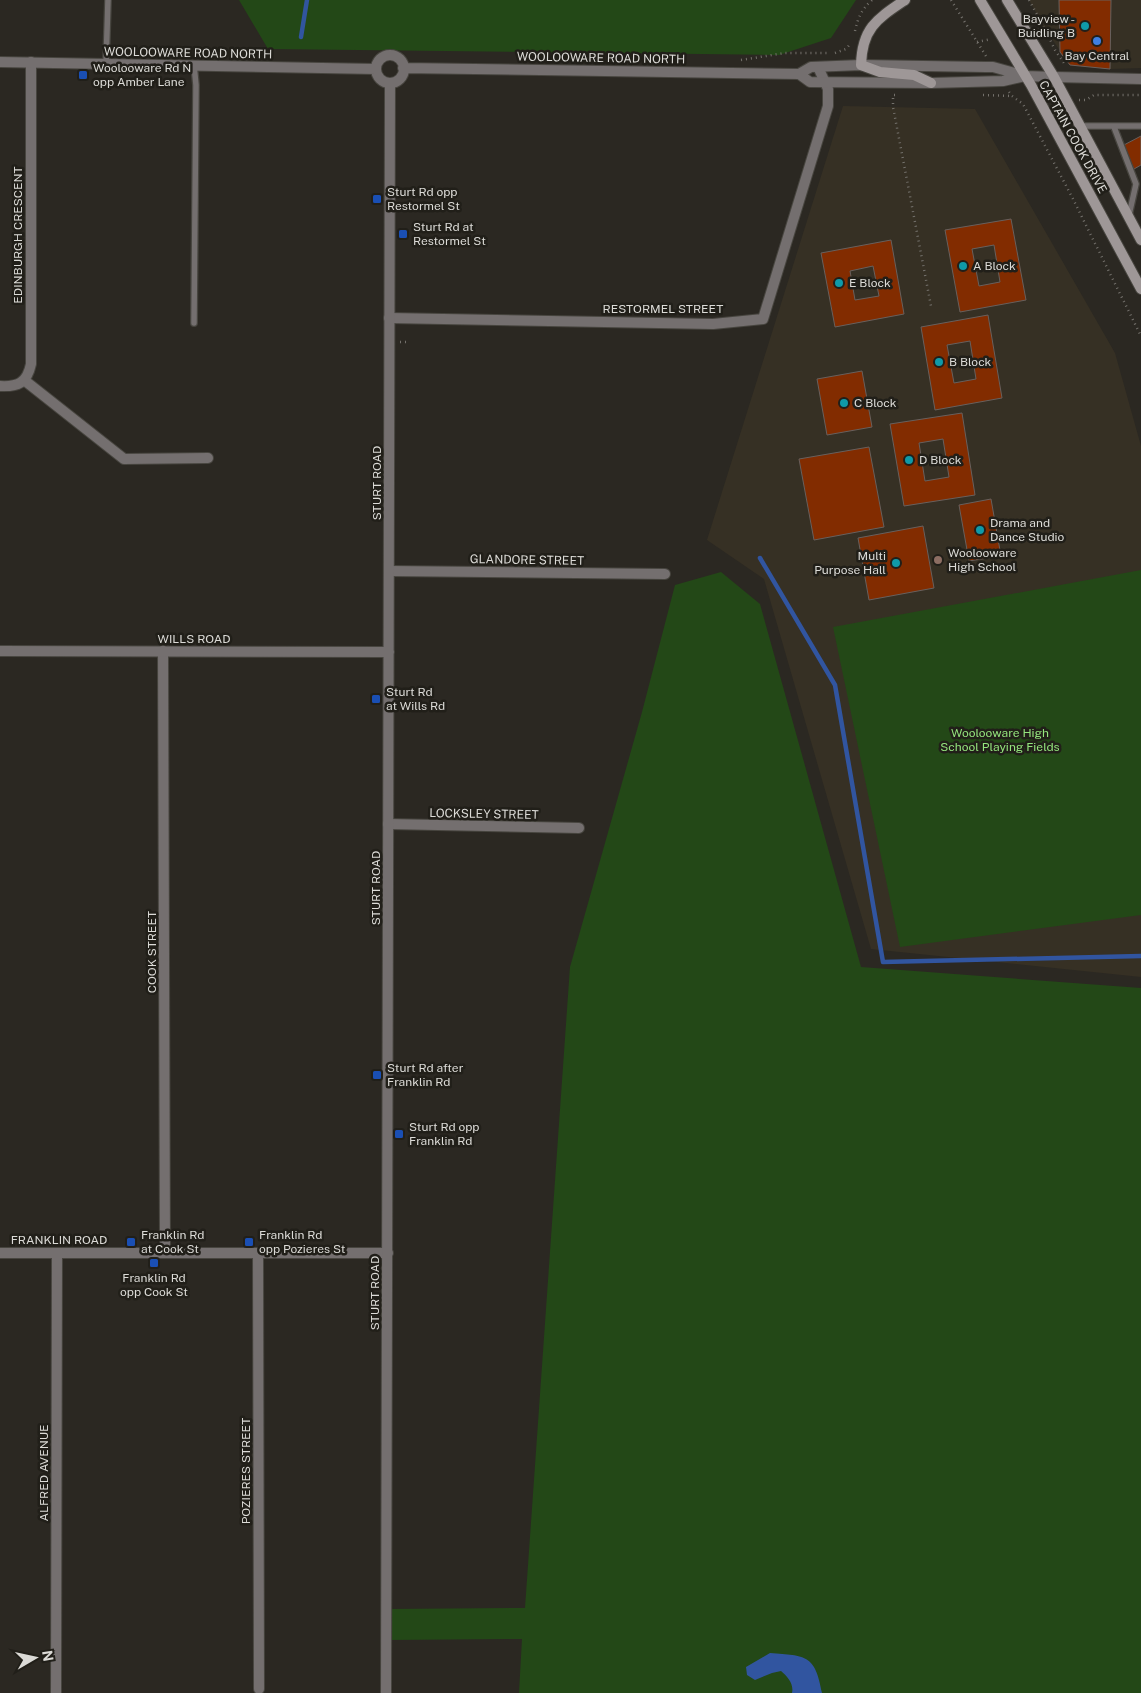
<svg xmlns="http://www.w3.org/2000/svg" width="1141" height="1693" font-family="'Public Sans',sans-serif">
<rect width="100%" height="100%" fill="#2b2822"/>
<path fill="#363024" d="M1029,0H1141V68L1110,69L1070,65L1045,29Z
M843,106L975,109L1115,353L1141,446V977L871,949L764,579L707,540Z"/>
<path fill="#234817" d="M239,0H856L831,38L779,55L268,49Z
M1141,570V915L900,947L833,627Z
M721,572L760,604L861,967L1141,988V1693H519L522,1639L387,1640V1609L525,1608L570,967L642,712L675,585Z"/>
<path fill="#3155a0" d="M770,1653C806,1656 815,1654 822,1693H792C794,1684 788,1677 781,1671L772,1673L755,1680L747,1675L746,1667Z"/>
<g fill="none" stroke-linecap="round" stroke-linejoin="round">
<path stroke="#3155a0" stroke-width="4.5" d="M301,37L307,0
M760,558L835,685L883,962L1141,956"/>
</g>
<path fill="#822c00" stroke="#68605d" fill-rule="evenodd" d="M1059,0H1111L1110,69L1070,65L1060,52Z
M1141,136V165L1134,169L1122,146Z
M1011,219L1026,300L960,312L945,230ZM994,245L1000,282L979,286L972,249Z
M891,240L904,314L835,327L821,253ZM873,266L879,296L855,300L850,271Z
M988,315L1002,398L935,410L921,327ZM970,341L976,379L954,383L947,345Z
M862,371L872,427L827,435L817,379Z
M962,413L975,495L904,506L890,424ZM943,439L949,477L925,481L919,443Z
M869,447L884,527L814,540L799,459Z
M991,499L1001,556L969,561L959,505Z
M923,526L934,588L869,600L858,538Z"/>
<g fill="none" stroke-linecap="round" stroke-linejoin="round">
<defs>
<path id="service" d="M106,64L108,0
M194,65L196,85L194,323
M1080,126H1141
M1114,127L1136,184L1129,215"/>
<path id="minor" d="M1054,77L1141,79
M389,318L713,324L763,319L828,106V89L818,67
M24,380L124,459L208,458
M0,386C18,387 27,383 31,364V62
M389,571L665,574
M163,651L165,1253
M388,824L579,828
M0,1253H388
M258,1253L259,1689
M56,1693L57,1253"/>
<path id="tertiary" d="M376 69a14 14 0 1 1 28 0a14 14 0 1 1-28 0Z
M0,62L376,69
M403,68L799,74L811,67L861,65L986,67H993L1025,76L1054,77
M799,74L810,82L931,83L1003,81L1025,76
M0,651L389,652
M386,1693L390,83"/>
<path id="secondary" d="M905,0C877,19 862,28 861,65L880,72L914,75L931,83
M980,0L1031,85L1141,289
M1007,0L1054,77L1141,240"/>
</defs>
<use href="#service" stroke="#47453f" stroke-width="8"/>
<use href="#minor" stroke="#47453f" stroke-width="12"/>
<use href="#tertiary" stroke="#47453f" stroke-width="12"/>
<use href="#secondary" stroke="#47453f" stroke-width="12"/>
<path stroke="#74716c" stroke-width="2.5" stroke-dasharray="1 4" stroke-linecap="butt" d="M951,0L986,56
M1029,0L1045,29
M1038,30L1045,29L1055,50L1066,66
M855,31C858,17 862,9 872,0
M977,42L991,39
M835,53L846,49L851,43
M741,60L785,53H827
M1009,92L1012,96L1023,104L1072,197L1141,336
M895,95H893V107L931,306
M983,95L1012,96
M1079,100H1086L1094,95H1141
M400,342H409"/>
<use href="#service" stroke="#746f6f" stroke-width="5.5"/>
<use href="#minor" stroke="#746f6f" stroke-width="10"/>
<use href="#tertiary" stroke="#746f6f" stroke-width="10"/>
<use href="#secondary" stroke="#9e9797" stroke-width="10"/>
</g>
<g fill="#0f9aa8" stroke="#211f19" stroke-width="2">
<circle cx="1085" cy="26" r="5"/>
<circle cx="963" cy="266" r="5"/>
<circle cx="839" cy="283" r="5"/>
<circle cx="939" cy="362" r="5"/>
<circle cx="844" cy="403" r="5"/>
<circle cx="909" cy="460" r="5"/>
<circle cx="980" cy="530" r="5"/>
<circle cx="896" cy="563" r="5"/>
</g>
<circle fill="#3f7fe0" stroke="#211f19" stroke-width="2" cx="1097" cy="41" r="5"/>
<g fill="#1a4fb4" stroke="#211f19" stroke-width="2">
<rect x="78" y="70" width="10" height="10" rx="2.5"/>
<rect x="372" y="194" width="10" height="10" rx="2.5"/>
<rect x="398" y="229" width="10" height="10" rx="2.5"/>
<rect x="371" y="694" width="10" height="10" rx="2.5"/>
<rect x="372" y="1070" width="10" height="10" rx="2.5"/>
<rect x="394" y="1129" width="10" height="10" rx="2.5"/>
<rect x="126" y="1237" width="10" height="10" rx="2.5"/>
<rect x="244" y="1237" width="10" height="10" rx="2.5"/>
<rect x="149" y="1258" width="10" height="10" rx="2.5"/>
</g>
<circle fill="#8d6e63" stroke="#211f19" stroke-width="2" cx="938" cy="560" r="5"/>
<g text-anchor="middle" dominant-baseline="central" stroke-width="5" stroke-linejoin="round" paint-order="stroke">
<g font-size="12" fill="#dcdbd7" stroke="#211f19" text-anchor="start">
<text x="1075" y="19" text-anchor="end">Bayview -<tspan x="1075" dy="14">Buidling B</tspan></text>
<text x="1097" y="56" text-anchor="middle">Bay Central</text>
<text x="93" y="68">Woolooware Rd N<tspan x="93" dy="14">opp Amber Lane</tspan></text>
<text x="387" y="192">Sturt Rd opp<tspan x="387" dy="14">Restormel St</tspan></text>
<text x="413" y="227">Sturt Rd at<tspan x="413" dy="14">Restormel St</tspan></text>
<text x="973" y="266">A Block</text>
<text x="849" y="283">E Block</text>
<text x="949" y="362">B Block</text>
<text x="854" y="403">C Block</text>
<text x="919" y="460">D Block</text>
<text x="990" y="523">Drama and<tspan x="990" dy="14">Dance Studio</tspan></text>
<text x="948" y="553">Woolooware<tspan x="948" dy="14">High School</tspan></text>
<text x="886" y="556" text-anchor="end">Multi<tspan x="886" dy="14">Purpose Hall</tspan></text>
<text x="386" y="692">Sturt Rd<tspan x="386" dy="14">at Wills Rd</tspan></text>
<text x="387" y="1068">Sturt Rd after<tspan x="387" dy="14">Franklin Rd</tspan></text>
<text x="409" y="1127">Sturt Rd opp<tspan x="409" dy="14">Franklin Rd</tspan></text>
<text x="141" y="1235">Franklin Rd<tspan x="141" dy="14">at Cook St</tspan></text>
<text x="259" y="1235">Franklin Rd<tspan x="259" dy="14">opp Pozieres St</tspan></text>
<text x="154" y="1278" text-anchor="middle">Franklin Rd<tspan x="154" dy="14">opp Cook St</tspan></text>
</g>
<g font-size="12" fill="#dcdbd7" stroke="#211f19">
<text transform="translate(188 53) rotate(1)">WOOLOOWARE ROAD NORTH</text>
<text transform="translate(601 58) rotate(1)">WOOLOOWARE ROAD NORTH</text>
<text transform="translate(1073 137) rotate(61)">CAPTAIN COOK DRIVE</text>
<text transform="translate(18 235) rotate(-90)">EDINBURGH CRESCENT</text>
<text x="663" y="309">RESTORMEL STREET</text>
<text transform="translate(377 483) rotate(-90)">STURT ROAD</text>
<text transform="translate(527 560) rotate(1)">GLANDORE STREET</text>
<text x="194" y="639">WILLS ROAD</text>
<text transform="translate(484 814) rotate(1)">LOCKSLEY STREET</text>
<text transform="translate(376 888) rotate(-90)">STURT ROAD</text>
<text transform="translate(152 952) rotate(-90)">COOK STREET</text>
<text x="59" y="1240">FRANKLIN ROAD</text>
<text transform="translate(375 1293) rotate(-90)">STURT ROAD</text>
<text transform="translate(246 1471) rotate(-90)">POZIERES STREET</text>
<text transform="translate(44 1473) rotate(-90)">ALFRED AVENUE</text>
</g>
<g font-size="12" fill="#94e47d" stroke="#211f19">
<text x="1000" y="733">Woolooware High<tspan x="1000" dy="14">School Playing Fields</tspan></text>
</g>
</g>
<g transform="translate(35 1658) rotate(81)" stroke="#211f19" stroke-width="4" paint-order="stroke">
<path d="M0-4L9 19L0 12L-9 19Z" fill="#dcdbd7"/>
<text y="-8" font-size="14" font-weight="bold" text-anchor="middle" fill="#dcdbd7">N</text>
</g>
</svg>
